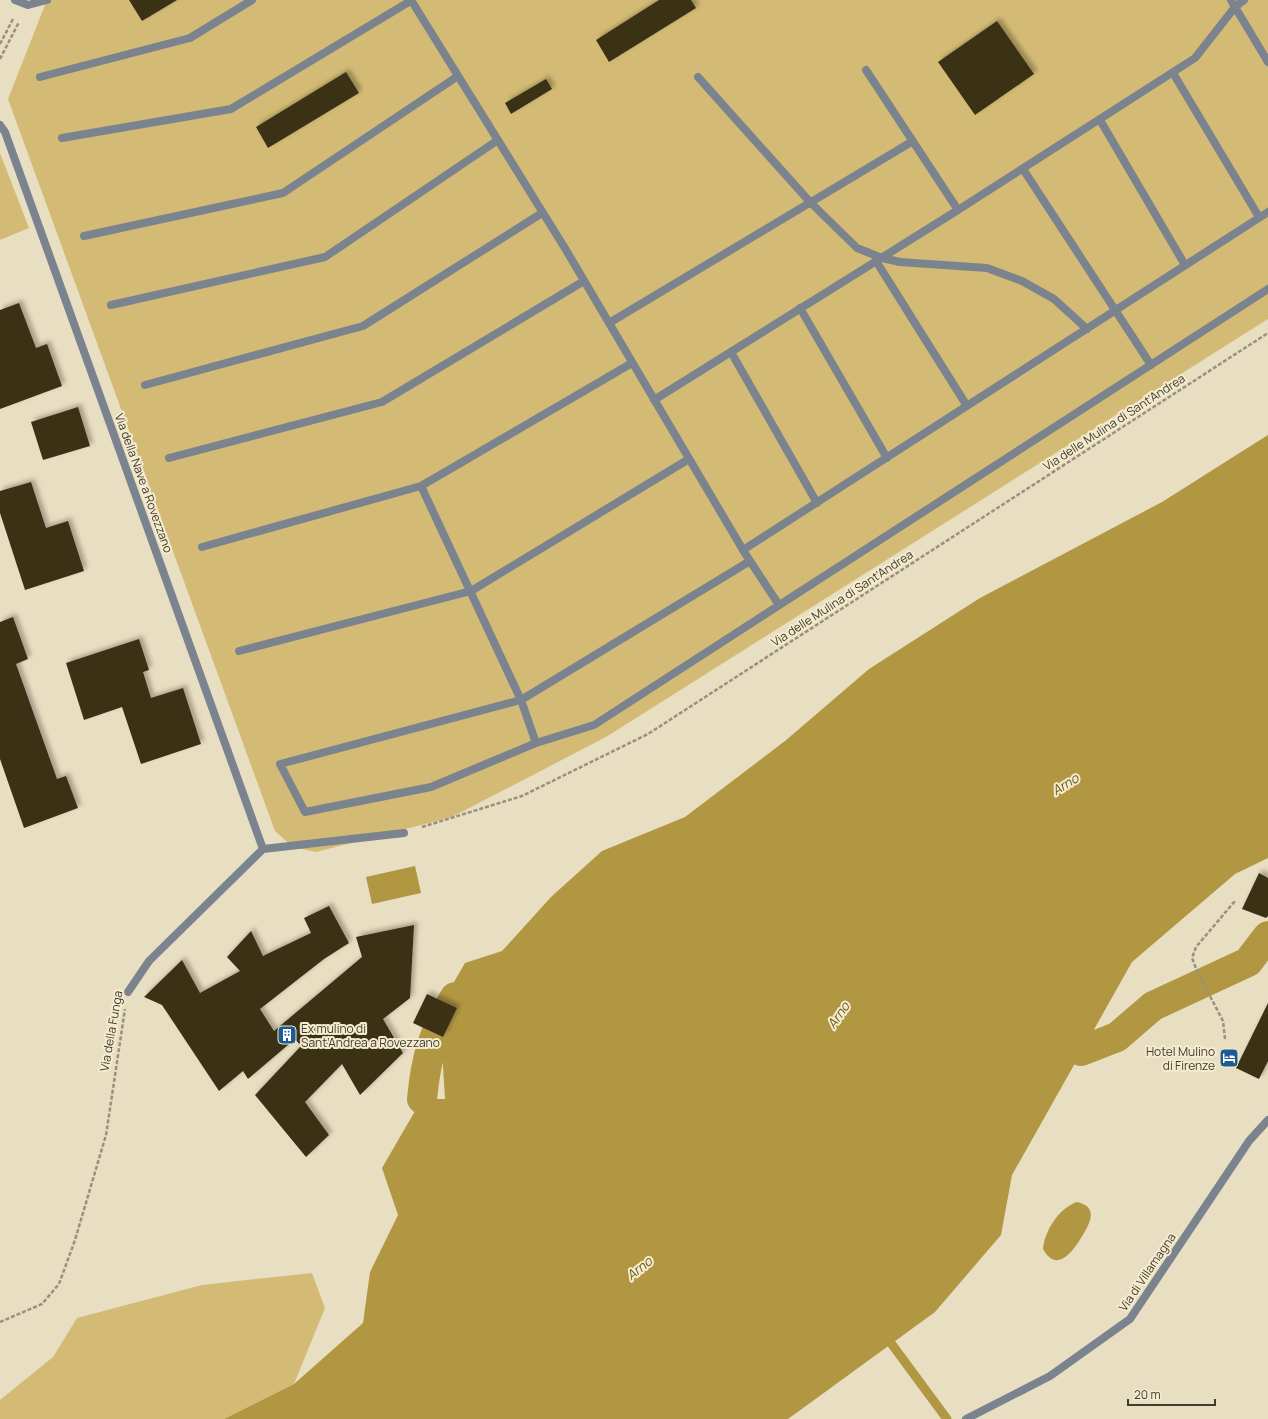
<svg xmlns="http://www.w3.org/2000/svg" width="1268" height="1419" font-family="Manrope,sans-serif">
<defs>
<filter id="shadow"><feDropShadow dx="3.5" dy="-3.5" stdDeviation="2" flood-color="#0004"/></filter>
</defs>
<rect width="100%" height="100%" fill="#e8dec1"/>
<path fill="#d3bb75" d="M47,0H1268V319L606,737L452,817L316,852L293,847L275,831L8,99Z
M0,153L29,228L0,240Z
M312,1273L325,1308L294,1384L224,1419H0V1400L53,1357L77,1318L202,1285Z"/>
<path fill="#b29743" d="M1268,435V858L1235,874L1132,962L1012,1175L1001,1235L935,1312L788,1419H224L294,1384L363,1323L370,1272L398,1215L382,1168L422,1099H445L442,1050L464,1001L447,994L465,963L502,951L551,897L602,851L685,817L785,741L869,669L980,598L1162,502Z
M415,866L421,893L372,904L366,877Z
M1077,1202C1100,1207 1089,1225 1081,1238C1072,1253 1056,1273 1043,1249C1045,1230 1059,1208 1077,1202Z"/>
<g fill="none" stroke-linecap="round" stroke-linejoin="round">
<path stroke="#b29743" stroke-width="9" d="M885,1335L947,1419"/>
<path stroke="#b29743" stroke-width="30" d="M1081,1051L1117,1037L1153,1006L1248,962L1268,936
M422,1099C426,1058 433,1032 455,997"/>
</g>
<path fill="#3a3219" filter="url(#shadow)" d="M129,0H177L142,21Z
M659,0H691L696,8L609,62L596,40Z
M997,21L1034,74L975,115L938,62Z
M346,72L359,93L268,148L256,127Z
M546,79L552,89L511,114L505,103Z
M19,303L36,348L47,344L62,386L0,409V310Z
M78,407L90,446L43,460L31,422Z
M31,482L46,528L68,521L84,571L25,590L0,513V491Z
M13,617L28,659L16,664L57,779L66,776L78,808L24,828L0,759V622Z
M139,639L149,670L143,672L151,698L183,688L201,744L141,764L122,707L84,720L66,663Z
M1259,873L1268,878V916L1266,918L1242,909Z
M329,906L349,943L324,959L260,1009L274,1031L362,957L356,937L414,925L410,998L383,1019L403,1053L360,1095L342,1064L305,1102L329,1135L306,1157L255,1095L301,1046L295,1039L248,1079L243,1071L219,1091L162,1005L144,997L182,960L200,993L240,971L227,957L251,931L263,956L311,933L304,918Z
M427,994L457,1008L443,1037L413,1023Z
M1268,1003V1061L1259,1079L1236,1068Z"/>
<g fill="none" stroke-linecap="round" stroke-linejoin="round">
<path stroke="#98917c" stroke-width="2.5" stroke-dasharray="4 2" stroke-linecap="butt" d="M0,44L13,19
M0,59L19,22
M422,827L522,796L648,734L1268,333
M1225,1039L1223,1021L1197,971L1192,958L1196,947L1235,901
M0,1322L42,1304L59,1284L75,1240L106,1135L125,1009"/>
<path stroke="#7b848e" stroke-width="8" d="M15,0L28,5L47,0
M411,0L566,250L743,550L1268,212
M1244,0L1235,7L1268,62
M866,70L958,210L1195,58L1235,7L1231,0
M1173,73L1259,217
M40,77L190,38L252,0
M698,77L810,202L857,248L882,258L900,262L987,268L1022,281L1054,299L1087,329
M1100,120L1185,265
M62,138L231,109L412,0
M1023,169L1151,365
M84,236L283,193L458,76
M876,261L967,406
M111,305L325,257L498,140
M800,308L887,458
M609,323L913,141
M731,352L817,503
M145,385L363,326L542,213
M654,400L958,210
M169,458L382,402L584,281
M421,486L521,700L536,743
M202,547L421,486L632,363
M743,550L750,561L521,700L280,764L305,812L431,787L536,743L594,725L1268,289
M750,561L779,605
M239,651L471,591L689,459"/>
<path stroke="#7b848e" stroke-width="8" d="M0,125L5,132L263,849
M128,992L149,961L263,849L404,833
M966,1419L1050,1376L1130,1319L1249,1141L1268,1120"/>
</g>
<defs>
<symbol id="building-square" viewBox="-11 -11 22 22"><rect x="-9" y="-9" width="18" height="18" rx="4" fill="#1e5a91" stroke="#f5ebce"/><path d="M-4-6H4V6H1V3H-1V6H-4ZM-2.5-4.3h1.7v1.8h-1.7ZM.8-4.3h1.7v1.8H.8ZM-2.5-1h1.7V.8h-1.7ZM.8-1h1.7V.8H.8Z" fill="#fff"/></symbol>
<symbol id="hotel-square" viewBox="-11 -11 22 22"><rect x="-9" y="-9" width="18" height="18" rx="4" fill="#1e5a91" stroke="#f5ebce"/><path d="M-6-4.5h1.5V1H6V5H4.5V3h-9V5H-6ZM-4 0a1.8 1.8 0 1 1 3.6 0ZM.5 0V-2.5h3Q6-2.5 6 0Z" fill="#fff"/></symbol>
</defs>
<g fill-rule="evenodd">
<use href="#building-square" x="276" y="1024" width="22" height="22"/>
<use href="#hotel-square" x="1218" y="1047" width="22" height="22"/>
</g>
<g text-anchor="middle" dominant-baseline="central" stroke-width="4" stroke-linejoin="round" paint-order="stroke">
<g font-size="12" fill="#3f3c30" stroke="#f5ebce">
<text transform="translate(1114 422) rotate(-33)">Via delle Mulina di Sant'Andrea</text>
<text transform="translate(144 483) rotate(70)">Via della Nave a Rovezzano</text>
<text transform="translate(842 598) rotate(-33)">Via delle Mulina di Sant'Andrea</text>
<text transform="translate(111 1031) rotate(-80)">Via della Funga</text>
<text transform="translate(1147 1272) rotate(-56)">Via di Villamagna</text>
</g>
<g font-size="12" fill="#3f3c30" stroke="#f5ebce" text-anchor="start">
<text x="301" y="1028">Ex mulino di<tspan x="301" dy="14">Sant’Andrea a Rovezzano</tspan></text>
<text x="1215" y="1051" text-anchor="end">Hotel Mulino<tspan x="1215" dy="14">di Firenze</tspan></text>
</g>
<g font-size="13" font-style="italic" fill="#675415" stroke="#f5ebce">
<text transform="translate(1065 784) rotate(-32)">Arno</text>
<text transform="translate(838 1015) rotate(-55)">Arno</text>
<text transform="translate(639 1268) rotate(-39)">Arno</text>
</g>
</g>
<path d="M1128 1399v6h87v-6" fill="none" stroke="#3f3c30" stroke-width="2"/>
<text x="1134" y="1399" font-size="12" fill="#3f3c30" stroke="#f5ebce" stroke-width="3" paint-order="stroke">20 m</text>
</svg>
